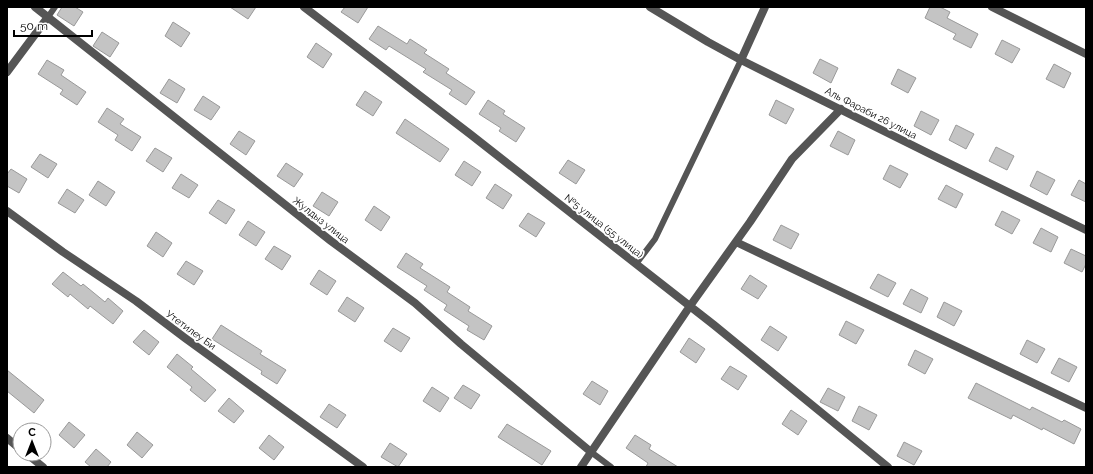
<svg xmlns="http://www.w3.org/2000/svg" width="1093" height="474" font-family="Raleway,sans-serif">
<rect width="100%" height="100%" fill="#fff"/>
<path fill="#c4c4c4" stroke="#999" d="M62,7H75L83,12L74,26L57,15Z
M230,7H256L248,19Z
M345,7H368L358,23L341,12Z
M930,7H940L950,12L947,18L978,34L971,48L953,39L956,34L925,18Z
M173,22L190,33L181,47L165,36Z
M378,26L407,44L410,39L427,50L424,53L449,69L446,73L475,92L466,105L449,94L452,90L423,72L426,69L389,46L386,50L369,39Z
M102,32L119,43L110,57L93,46Z
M1002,40L1020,49L1012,63L995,54Z
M316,43L332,54L323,68L307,57Z
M820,59L838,68L831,83L813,73Z
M47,60L64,70L61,75L86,92L77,105L60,94L63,90L38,74Z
M1054,64L1071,73L1064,88L1046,79Z
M898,69L916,78L908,93L891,84Z
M169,79L185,89L177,103L160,93Z
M365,91L382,102L373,116L356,105Z
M203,96L220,107L211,120L194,110Z
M488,100L505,111L503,114L525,128L516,142L499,131L501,128L479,114Z
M776,100L794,109L786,124L769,115Z
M107,108L124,119L120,124L141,137L132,151L115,140L118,135L98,122Z
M921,111L939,120L931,135L914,126Z
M405,119L449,149L440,162L396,133Z
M956,125L974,134L966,149L949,140Z
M239,131L255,141L246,155L230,144Z
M838,131L855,140L848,155L830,146Z
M996,147L1014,156L1007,170L989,161Z
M155,148L172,158L163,172L146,161Z
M40,154L57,164L48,178L31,167Z
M568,160L585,170L576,184L559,173Z
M464,161L481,172L472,186L455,175Z
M286,163L303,174L294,187L277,176Z
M890,165L908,174L900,188L883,179Z
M11,169L27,179L19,193L7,186V174Z
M1037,171L1055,180L1047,195L1030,186Z
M181,174L198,185L189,198L172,188Z
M1079,180L1086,184V202L1071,195Z
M98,181L115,192L106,206L89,195Z
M495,184L512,195L503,209L486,198Z
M946,185L963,194L956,208L938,199Z
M67,189L84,200L75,213L58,203Z
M322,192L338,202L329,216L313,206Z
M218,200L235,210L226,224L209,213Z
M374,206L390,217L381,231L365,220Z
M1002,211L1020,220L1012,234L995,225Z
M528,213L545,223L536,237L519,226Z
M248,221L265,232L256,246L239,235Z
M781,225L799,234L791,249L773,240Z
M1041,228L1058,237L1051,252L1033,243Z
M156,232L172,243L163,257L147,246Z
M274,246L291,256L282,270L265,259Z
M1071,249L1086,256V264L1082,272L1064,263Z
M406,253L423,264L420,268L450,287L447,292L470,307L468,311L492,326L484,340L467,330L469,326L444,310L447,305L424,290L427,286L397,267Z
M186,261L203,271L194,285L177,274Z
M319,270L336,281L327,295L310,284Z
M63,272L81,286L83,284L105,302L108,298L123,311L113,324L90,306L88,309L70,294L68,297L52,284Z
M878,274L896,283L888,297L870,288Z
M750,275L767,286L758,299L741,289Z
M911,289L928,298L921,313L903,304Z
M347,297L364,308L355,322L338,311Z
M944,302L962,311L954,326L937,317Z
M846,321L864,330L856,344L839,335Z
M221,325L262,351L260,354L286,370L277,384L261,374L262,371L212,339Z
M770,326L787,337L778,351L761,340Z
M393,328L410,338L401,352L384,341Z
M144,330L159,342L149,355L133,342Z
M689,338L705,349L696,363L680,352Z
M1027,340L1045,349L1037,363L1020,354Z
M915,350L933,359L925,374L908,365Z
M177,354L193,367L191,369L216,390L205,402L190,390L192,387L167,367Z
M1059,358L1077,367L1069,382L1051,373Z
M730,366L747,376L738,390L721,379Z
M7,370L44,400L34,413L7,391Z
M592,381L608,391L600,405L583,394Z
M976,383L1030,410L1032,407L1062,422L1064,420L1081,429L1074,444L1043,428L1042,430L1013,415L1011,419L968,398Z
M463,385L480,395L471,409L454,398Z
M432,387L449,398L440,412L423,401Z
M828,388L845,397L838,411L820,402Z
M229,398L244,411L234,423L218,411Z
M329,404L346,415L337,428L320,417Z
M859,406L877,415L869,430L852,421Z
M791,410L807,421L798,435L782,424Z
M69,422L85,435L74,448L59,435Z
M507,424L551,451L542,465L498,437Z
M137,432L153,445L142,458L127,445Z
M269,435L284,447L274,460L259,448Z
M635,435L651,445L649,449L678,467H646L648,463L626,448Z
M904,442L922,451L914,465L897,456Z
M390,443L407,454L398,467L381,457Z
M96,449L111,462L107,467H91L85,462Z"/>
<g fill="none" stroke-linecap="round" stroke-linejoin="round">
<path stroke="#555" stroke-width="6" d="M48,17L55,7
M636,264L655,239L741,60
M591,452L611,467"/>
<path stroke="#555" stroke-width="8" d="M35,7L331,241L415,303L461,344L591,452
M304,7L470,134L714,325L888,467
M650,7L708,42L741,60L932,155L1086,230
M992,7L1086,54
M741,60L765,7
M7,72L48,17
M7,211L63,252L136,301L185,338L363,467
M736,242L1086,408
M581,467L690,306L750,222L792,159L841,109"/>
<path stroke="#555" stroke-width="8" d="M7,438L20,449
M27,454L43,467"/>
</g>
<g text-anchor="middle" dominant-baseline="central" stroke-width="3.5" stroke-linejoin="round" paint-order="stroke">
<g font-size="10" fill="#000" stroke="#fff">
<text transform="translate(871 113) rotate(27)">Аль Фараби 26 улица</text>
<text transform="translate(321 220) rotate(38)">Жулдыз улица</text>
<text transform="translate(604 226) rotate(38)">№5 улица (55 улица)</text>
<text transform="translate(191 330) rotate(36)">Утетилеу Би</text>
</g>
</g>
<rect width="1093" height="474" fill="none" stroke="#000000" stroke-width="16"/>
<g transform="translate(32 442)"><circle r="19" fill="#ffffff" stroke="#999999"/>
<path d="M0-3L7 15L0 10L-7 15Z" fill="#000000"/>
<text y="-6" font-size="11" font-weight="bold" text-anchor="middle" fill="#000000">С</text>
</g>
<path d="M14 30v6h78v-6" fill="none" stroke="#000000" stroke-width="2"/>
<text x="20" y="30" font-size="12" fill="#000000" stroke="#ffffff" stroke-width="3" paint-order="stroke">50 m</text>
</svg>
